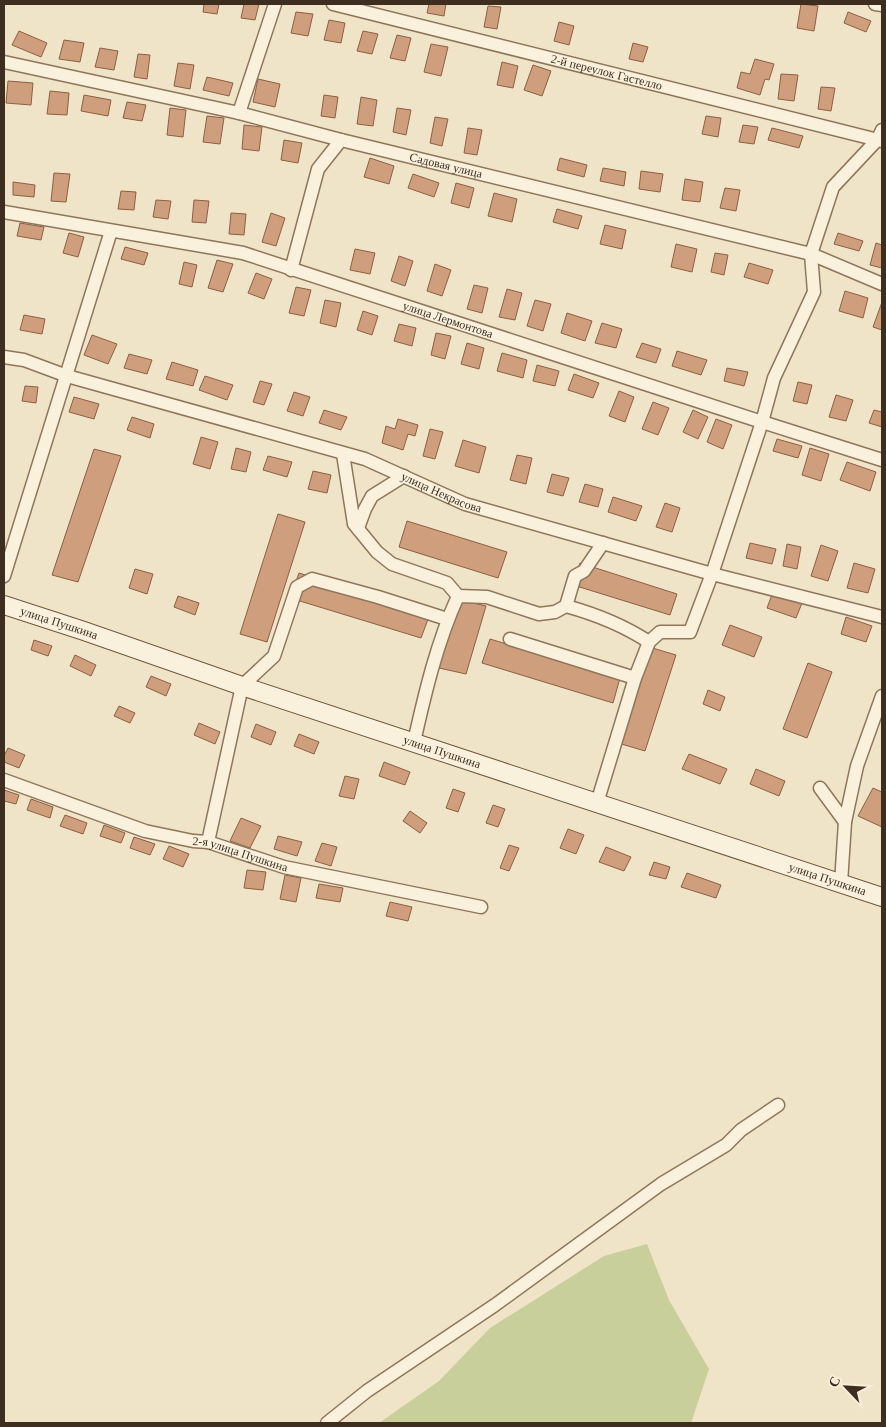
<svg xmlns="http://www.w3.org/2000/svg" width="886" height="1427" font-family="Georgia,serif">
<rect width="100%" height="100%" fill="#f0e4c8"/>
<path fill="#c9cf9b" d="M647,1244L669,1300L709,1369L691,1423H379L439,1381L490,1328L604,1256Z"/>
<path fill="#cf9f7d" stroke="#8d5f41" d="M204,4H219L217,14L203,12Z
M244,4H259L255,20L241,18Z
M429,4H446L444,16L427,13Z
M801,4L818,6L814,31L797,28Z
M488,6L501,7L497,29L484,27Z
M296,12L313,14L308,36L291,33Z
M848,12L871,21L866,32L844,23Z
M329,20L345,23L341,43L324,40Z
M559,22L574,26L569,45L554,41Z
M19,31L47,43L41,57L12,45Z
M363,31L378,34L372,54L357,51Z
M397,35L411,38L405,61L390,58Z
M64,40L84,43L80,62L59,59Z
M633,43L648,47L643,62L629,59Z
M431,44L448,47L441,76L424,72Z
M100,48L118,51L114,70L95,67Z
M138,54L150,55L147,79L134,77Z
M755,59L774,64L769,80L765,79L760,95L737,88L741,72L750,74Z
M502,62L518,66L513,88L497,85Z
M178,63L194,65L190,89L174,86Z
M533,65L551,71L542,96L524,90Z
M781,74L798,75L794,101L778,99Z
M207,77L233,83L229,96L203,90Z
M258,79L280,84L275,107L253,102Z
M8,81L33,83L31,105L6,103Z
M821,87L835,88L831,111L818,109Z
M50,91L69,93L67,115L47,114Z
M84,95L111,100L108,116L81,111Z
M324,95L338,97L335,118L321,116Z
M361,97L377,100L373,126L357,124Z
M127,102L146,105L142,121L123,118Z
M170,108L186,110L183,137L167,135Z
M397,108L411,110L406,135L393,132Z
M207,116L224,118L220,144L203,142Z
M706,116L721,118L718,137L702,134Z
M435,117L448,119L442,146L430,143Z
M244,125L262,127L259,151L242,149Z
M743,125L758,127L754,144L739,142Z
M468,128L482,130L477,155L464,153Z
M772,128L803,136L799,148L768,140Z
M284,140L302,143L298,163L281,160Z
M370,158L394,166L389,184L364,177Z
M560,158L587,165L584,177L557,170Z
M603,168L626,172L624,186L600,181Z
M641,171L663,174L660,192L639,189Z
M54,173L70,174L66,202L51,201Z
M413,174L439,183L434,197L408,188Z
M685,179L703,182L700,202L682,200Z
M13,182L35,185L34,197L13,195Z
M456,183L474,188L469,208L451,203Z
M725,188L740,190L736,211L720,208Z
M121,191L136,192L134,210L118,209Z
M494,193L517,199L512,222L488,216Z
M156,200L171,201L168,219L153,217Z
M194,200L209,201L206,223L192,222Z
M557,209L582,216L578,229L553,222Z
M231,213L246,214L244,235L229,234Z
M271,213L285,218L276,246L262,242Z
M20,223L44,227L41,240L17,236Z
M605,225L626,230L622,249L600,244Z
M69,233L84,237L78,257L63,253Z
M838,233L863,241L859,251L834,244Z
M876,243L882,245V268L870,265Z
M676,244L697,249L692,272L671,267Z
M125,247L148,253L144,265L121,259Z
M355,249L375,253L370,274L350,270Z
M715,253L728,255L724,275L711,272Z
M399,256L413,261L405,286L391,281Z
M217,260L233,264L223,292L208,288Z
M184,262L197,265L192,287L179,284Z
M749,263L773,270L768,284L744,277Z
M435,264L451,270L442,296L427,291Z
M256,273L272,279L264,299L248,293Z
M474,285L488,288L482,313L467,309Z
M296,287L311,290L304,316L289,313Z
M507,289L522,293L515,320L499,317Z
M845,291L868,298L863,318L839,311Z
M325,300L341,303L336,327L320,323Z
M535,300L551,304L543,331L527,326Z
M882,302V330L873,327Z
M363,311L378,316L372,335L357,330Z
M567,313L592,321L585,341L561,333Z
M24,315L45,319L42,334L20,330Z
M602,323L622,329L616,348L595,343Z
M399,324L416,328L412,346L394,341Z
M436,333L451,336L445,359L431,355Z
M92,335L117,344L108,364L84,355Z
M467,343L484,348L479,369L461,364Z
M642,343L661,349L656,363L636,357Z
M677,351L707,360L701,375L672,366Z
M502,353L527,360L523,378L497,371Z
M129,354L152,360L147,374L124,368Z
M172,362L198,370L193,386L166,379Z
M537,365L559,371L555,386L533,381Z
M727,368L748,372L744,386L724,381Z
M574,374L599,383L593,398L568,390Z
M205,376L233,385L227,400L199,390Z
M260,381L272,384L264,405L253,402Z
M798,382L812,385L807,404L793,401Z
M25,386L38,387L36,403L22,401Z
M619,391L634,397L625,422L609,416Z
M294,392L310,397L303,416L287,411Z
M836,395L853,400L846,421L829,417Z
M74,397L99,404L94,419L69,412Z
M653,402L669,408L658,435L642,429Z
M324,410L347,417L341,430L319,423Z
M693,410L708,417L698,439L683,432Z
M874,410L882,412V427L869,423Z
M132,417L154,424L150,438L127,430Z
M398,419L418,425L415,436L408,434L403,450L382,443L386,426L395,429Z
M716,419L732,425L723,449L707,442Z
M430,429L443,432L435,459L423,456Z
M201,437L218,442L210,469L193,464Z
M777,439L802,446L798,458L773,451Z
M463,440L486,447L479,473L455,466Z
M236,448L251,452L246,472L231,469Z
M810,448L829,454L821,481L802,475Z
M94,449L121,456L78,582L52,575Z
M517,455L532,458L526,484L510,480Z
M268,456L292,462L287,477L263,470Z
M847,462L876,472L870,491L840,480Z
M313,471L331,475L327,493L308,489Z
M552,474L569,478L563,496L547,492Z
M585,484L603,489L598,507L579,502Z
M613,497L642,506L636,521L608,512Z
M665,503L680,508L672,532L656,527Z
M278,514L305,522L267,642L240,634Z
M407,521L507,552L498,578L399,547Z
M750,543L776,549L772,564L746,558Z
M787,544L801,547L797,569L783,566Z
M821,545L838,551L828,581L811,576Z
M580,563L677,594L670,615L573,585Z
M854,563L875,569L868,593L847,588Z
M135,569L153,574L147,594L129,588Z
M299,573L430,614L421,638L290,598Z
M773,592L802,603L796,618L767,608Z
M178,596L199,603L195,615L174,607Z
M458,599L486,606L466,674L439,668Z
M846,617L872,626L866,642L841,634Z
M730,625L762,637L754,657L722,645Z
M490,639L620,678L613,703L482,663Z
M34,640L52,646L48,656L31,650Z
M649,647L676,655L645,751L618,743Z
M75,655L96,665L91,676L70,666Z
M808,663L832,672L807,738L783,729Z
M151,676L171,684L166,696L146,687Z
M708,690L725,697L720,711L703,704Z
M119,706L135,713L130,723L114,716Z
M199,723L220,732L215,744L194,735Z
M256,724L276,732L271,745L251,737Z
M299,734L319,742L314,754L294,746Z
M8,748L25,755L19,768L4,762V756Z
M689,754L727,769L720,784L682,769Z
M384,762L410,772L405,785L379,776Z
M756,769L785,781L779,796L750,784Z
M345,776L359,779L354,799L339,796Z
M873,788L882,792V827L858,816Z
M453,789L465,793L458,812L446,808Z
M4,790L19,795L16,804L4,801Z
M31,799L53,807L50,818L27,810Z
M493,805L505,809L498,827L486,823Z
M410,811L427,823L420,833L403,821Z
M65,815L87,823L83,834L60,826Z
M241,818L261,826L250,848L230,841Z
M104,825L125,833L121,843L100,836Z
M568,829L584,835L576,854L560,848Z
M278,836L302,842L297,856L274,849Z
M134,837L155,844L150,855L130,848Z
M322,843L337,847L331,866L315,861Z
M509,845L519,848L509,871L500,868Z
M169,846L189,854L183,867L163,859Z
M606,847L631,857L624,871L599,862Z
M654,862L670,867L666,879L649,875Z
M247,870L266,872L263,890L244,888Z
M687,873L721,885L716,898L681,887Z
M285,875L301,878L296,902L280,899Z
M319,884L343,888L340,902L316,898Z
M390,902L412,907L408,921L386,916Z"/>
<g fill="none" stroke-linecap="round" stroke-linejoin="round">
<defs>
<g id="street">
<path id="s1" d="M333,4L882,141"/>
<path d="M875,4L882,5"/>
<path id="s2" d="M4,62L239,113L341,140L811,254L882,284"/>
<path d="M239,113L275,4"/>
<path id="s3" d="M4,212L243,253L762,422L882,460"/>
<path d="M291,270L318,169L341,140"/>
<path id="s4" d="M4,357L24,360L67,376L365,459L465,504L712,574L882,617"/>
<path d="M343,454L354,524L377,552L392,564L447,583L458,596"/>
<path d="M358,528L365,509L372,496L404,476"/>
<path d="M4,576L111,231"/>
<path d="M566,606L575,576L584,571L603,543"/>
<path d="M510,639L635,678"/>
<path d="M414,742C425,693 437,642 458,596L487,597L539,614L555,612L566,606C595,614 623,625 649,642"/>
<path id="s5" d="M4,780L145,831L193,841L208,842L284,867L481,907"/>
<path d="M820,788L845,822"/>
<path d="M597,803L635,678L649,642L660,632H690L712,574L762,422L774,378L814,292L811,254L833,187L878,139L882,130"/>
<path d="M208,842L242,686L274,656L297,587L312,579L378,597L447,619"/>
<path d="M841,883L845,822L857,766L882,696"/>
<path d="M327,1423L367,1391L495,1305L661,1184L726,1145L741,1130L778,1105"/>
</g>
<g id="secondary">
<path id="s6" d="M4,605L84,631L242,686L882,897"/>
</g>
</defs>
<use href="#street" stroke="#8d765c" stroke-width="15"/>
<use href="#secondary" stroke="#6f573f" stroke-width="20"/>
<use href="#street" stroke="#faf1dc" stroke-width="12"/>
<use href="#secondary" stroke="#faf1dc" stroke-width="18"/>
</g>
<g text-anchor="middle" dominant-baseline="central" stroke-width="4.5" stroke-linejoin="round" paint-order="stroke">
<g font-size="12" fill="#3d2e20" stroke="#f7eed8">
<text stroke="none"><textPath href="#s1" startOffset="282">2-й переулок Гастелло</textPath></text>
<text stroke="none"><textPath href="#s2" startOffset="454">Садовая улица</textPath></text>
<text stroke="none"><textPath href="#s3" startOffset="458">улица Лермонтова</textPath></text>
<text stroke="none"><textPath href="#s4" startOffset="459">улица Некрасова</textPath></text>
<text stroke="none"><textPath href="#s6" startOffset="58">улица Пушкина</textPath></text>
<text stroke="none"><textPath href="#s6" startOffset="462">улица Пушкина</textPath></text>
<text stroke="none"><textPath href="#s5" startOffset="248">2-я улица Пушкина</textPath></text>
<text stroke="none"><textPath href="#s6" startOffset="868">улица Пушкина</textPath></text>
</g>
</g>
<rect width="886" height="1427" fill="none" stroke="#3d2e20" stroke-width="10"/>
<g transform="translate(846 1387) rotate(295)" stroke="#f7eed8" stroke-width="4" paint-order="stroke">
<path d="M0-4L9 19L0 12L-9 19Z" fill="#3d2e20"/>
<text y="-8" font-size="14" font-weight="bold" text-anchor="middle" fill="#3d2e20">С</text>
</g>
</svg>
